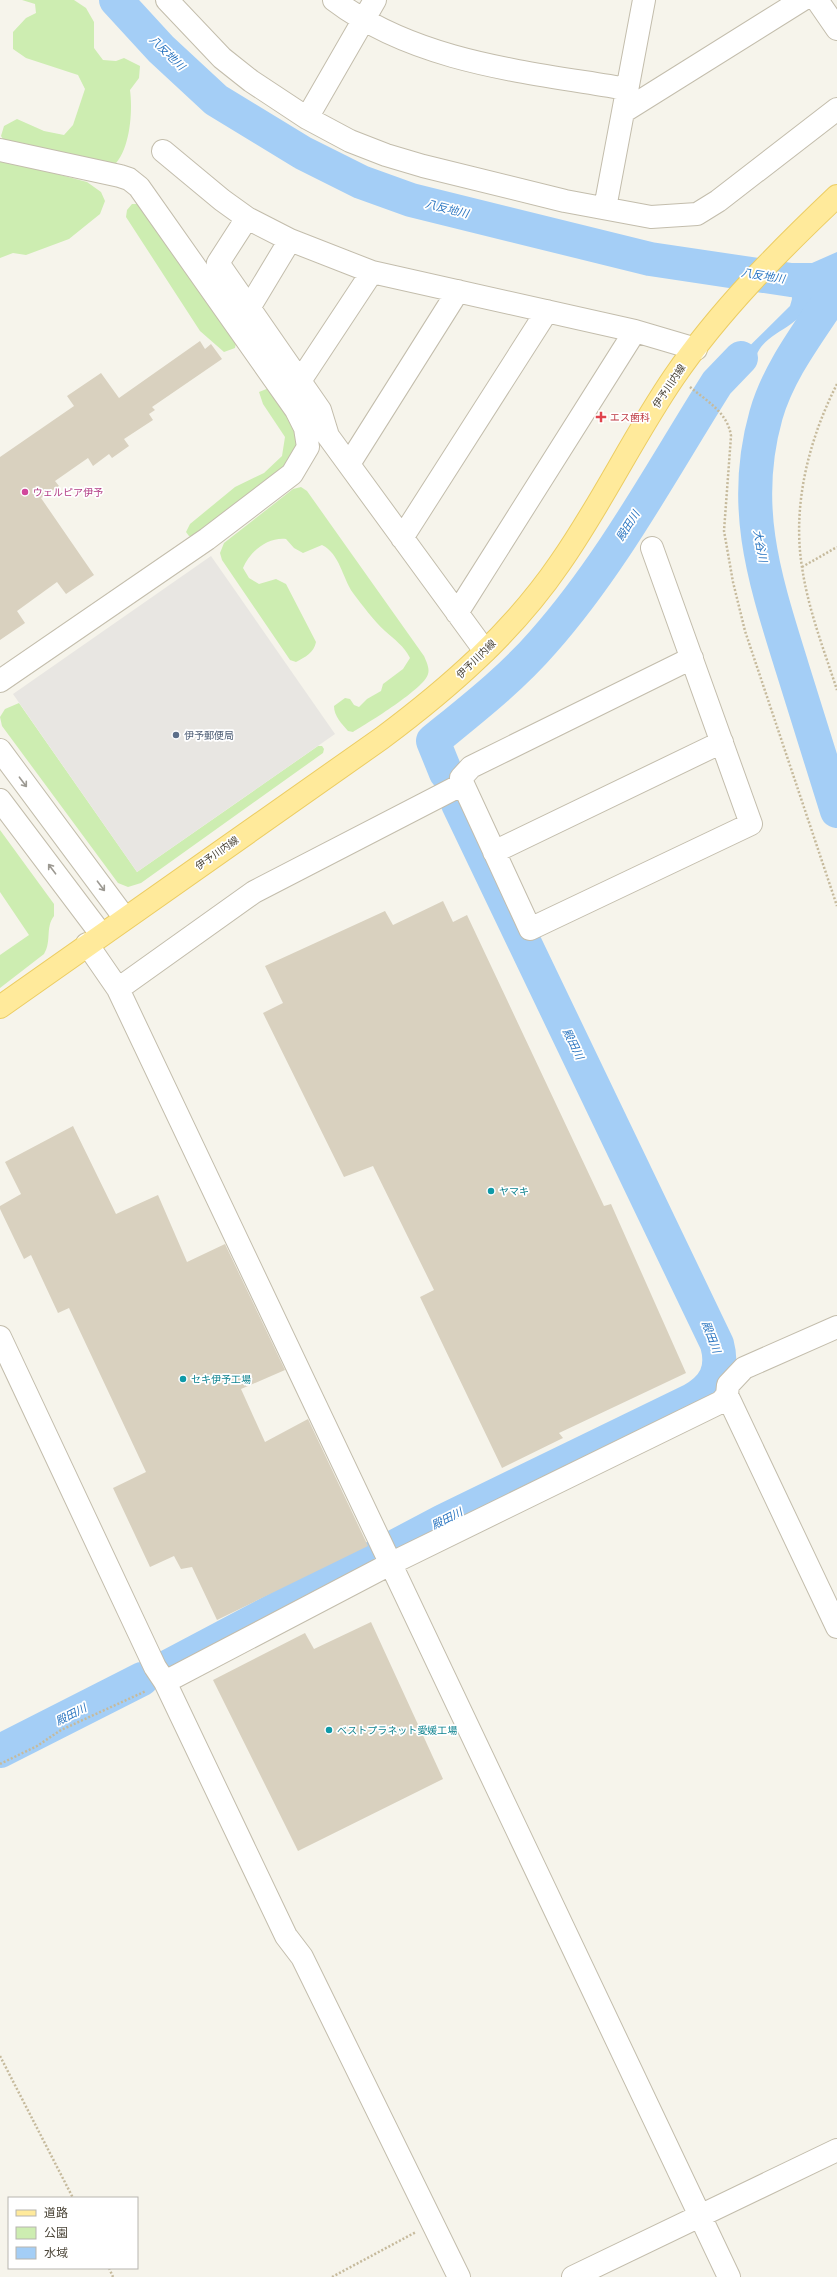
<svg xmlns="http://www.w3.org/2000/svg" width="837" height="2277" font-family="Figtree,'Noto Sans JP',sans-serif">
<rect width="100%" height="100%" fill="#f6f4eb"/>
<path fill="#cdedb1" d="M22,0H74L86,8L94,22V48L103,60L116,61L124,58L140,66L139,78L130,90C133,112 130,154 111,168L5,142L1,136L4,126L17,119L44,131L64,135L73,125L85,89L78,75L26,58L13,49V32L26,18L36,13L35,4Z
M0,159L87,182L101,192L105,201L100,214L69,239L26,255L13,253L0,258Z
M132,204H139L236,343L235,348L224,352L200,331L126,217L127,210Z
M269,388L294,420L299,445L284,471L194,537L189,536L186,532L190,524L235,487L264,473L282,456L285,437L263,404L259,392Z
M301,487L307,491L424,656C426,661 430,668 428,674C425,688 368,723 353,732L348,731C342,724 334,716 334,706L345,698L350,699L354,705L359,707L367,699L381,691L383,684L403,669L410,658C404,646 395,640 385,631C373,620 363,606 353,593C342,577 340,554 322,545L303,553L294,548L286,539C268,537 250,551 243,568L249,578L259,584L276,579L286,584L316,642C314,653 305,657 296,662L290,660L222,560L220,553L224,543L293,489Z
M19,703L137,872L318,746H322L324,749L323,753L141,883L128,887L118,883L2,726L0,717L5,709Z
M0,830L54,904V916C45,928 52,941 44,954L0,988V955L29,935L0,892Z"/>
<path fill="#e8e6e2" d="M211,556L335,734L137,872L13,694Z"/>
<path fill="#a4cef6" d="M837,252V292C819,300 807,312 791,324C780,332 770,336 761,347C756,353 755,362 750,369L745,362L725,381L714,396L707,391L715,380L790,306L792,299L791,292L784,288L774,287L787,274Z"/>
<g fill="none" stroke-linecap="round" stroke-linejoin="round">
<path stroke="#a4cef6" stroke-width="34" d="M116,0L161,49L216,100L303,153L361,182L411,200L650,259L791,280H837
M837,289C811,330 779,369 766,415C740,507 765,580 792,667C807,715 822,763 837,811
M446,773L433,741C471,710 511,679 543,642C612,564 662,470 717,383L741,358
M169,1666L443,1521L692,1400C715,1387 724,1370 717,1344L458,804
M0,1751L142,1679"/>
</g>
<path fill="#d9d1bf" d="M200,341L205,349L211,344L222,359L152,407L155,410L149,414L153,420L124,439L129,446L112,458L109,454L93,466L88,458L55,481L59,486L41,498L94,575L66,594L57,582L17,611L25,623L0,640V457L74,406L67,396L101,373L119,398Z
M443,901L453,922L467,915L604,1206L611,1204L686,1373L559,1433L563,1438L502,1468L420,1297L434,1290L373,1166L344,1177L263,1013L283,1003L265,966L385,911L393,925Z
M73,1126L116,1214L158,1195L187,1262L225,1244L285,1370L241,1389L265,1442L308,1419L368,1546L217,1620L192,1567L181,1569L174,1556L150,1567L113,1488L146,1472L69,1308L58,1313L31,1255L24,1259L0,1209V1206L21,1194L5,1162Z
M371,1622L443,1779L298,1851L213,1680L305,1633L314,1649Z"/>
<g fill="none" stroke-linecap="round" stroke-linejoin="round">
<defs>
<path id="minor" d="M167,0L222,58L251,81L307,118L350,141L386,155L423,166L565,201L651,217L697,214L718,201L837,109
M334,0C417,63 528,72 627,89
M817,0L837,29
M623,112L802,0
M307,118L375,0
M0,150L120,176L129,179L139,187L296,410L305,428L308,447L292,474L207,539L0,681
M163,151L222,200L247,218L290,240L372,272L635,331L696,349
M605,208L644,0
M247,218L218,263L320,410L328,436L485,651
M249,308L290,240
M300,381L372,272
M349,464L458,291
M402,538L547,311
M652,548L751,824L530,929L463,784L461,778L471,767L692,658
M457,613L635,331
M0,750L124,917
M0,800L101,934
M494,852L722,742
M87,944L118,989L729,2277
M118,989L254,892L463,784
M837,1327L744,1368L728,1385L727,1395L837,1627
M0,1337L155,1667L165,1682L286,1936L302,1957L459,2277
M165,1682L392,1563L721,1402L727,1395
M573,2277L837,2150"/>
<path id="major" d="M0,1007L382,738C449,688 513,632 560,563C602,503 633,437 674,377C720,310 779,251 837,196"/>
</defs>
<use href="#minor" stroke="#c3bdac" stroke-width="24"/>
<use href="#major" stroke="#eccd63" stroke-width="24"/>
<path stroke="#c6ba9c" stroke-width="2.5" stroke-dasharray="2 2" stroke-linecap="butt" d="M837,384C809,439 792,505 802,567C808,609 824,650 837,690
M690,387C707,401 728,413 731,436L724,531L733,582L745,631L837,906
M802,567L837,547
M0,1764L37,1746L61,1730L146,1691
M0,2056L73,2198
M109,2268L113,2277
M332,2277L416,2232"/>
<use href="#minor" stroke="#fff" stroke-width="22"/>
<use href="#major" stroke="#ffea9b" stroke-width="22"/>
</g>
<defs><path id="oneway-shaft" d="M-6 0H5M1.5-3L5.5 0L1.5 3" fill="none" stroke-width="1.6" stroke-linecap="round" stroke-linejoin="round"/></defs>
<g stroke="#9c9992">
<use href="#oneway-shaft" transform="translate(23 782) rotate(53)"/>
<use href="#oneway-shaft" transform="translate(52 869) rotate(-127)"/>
<use href="#oneway-shaft" transform="translate(101 886) rotate(53)"/>
</g>
<path fill="#e0444e" stroke="#fff" stroke-width="1.5" d="M599 411h4v4h4v4h-4v4h-4v-4h-4v-4h4z"/>
<circle fill="#d1479c" stroke="#fff" stroke-width="1.5" cx="25" cy="492" r="4"/>
<circle fill="#5c6f8a" stroke="#fff" stroke-width="1.5" cx="176" cy="735" r="4"/>
<g fill="#0f9aa8" stroke="#fff" stroke-width="1.5">
<circle cx="491" cy="1191" r="4"/>
<circle cx="183" cy="1379" r="4"/>
<circle cx="329" cy="1730" r="4"/>
</g>
<g text-anchor="middle" dominant-baseline="central" stroke-width="3.5" stroke-linejoin="round" paint-order="stroke">
<g font-size="10" fill="#4b4538" stroke="#fff">
<text transform="translate(669 386) rotate(-56)">伊予川内線</text>
<text transform="translate(476 659) rotate(-44)">伊予川内線</text>
<text transform="translate(217 853) rotate(-35)">伊予川内線</text>
</g>
<g font-size="10" fill="#be3a42" stroke="#fff" text-anchor="start">
<text x="610" y="417">エス歯科</text>
</g>
<g font-size="10" fill="#b23c85" stroke="#fff" text-anchor="start">
<text x="33" y="492">ウェルピア伊予</text>
</g>
<g font-size="10" fill="#4e5e75" stroke="#fff" text-anchor="start">
<text x="184" y="735">伊予郵便局</text>
</g>
<g font-size="10" fill="#0d838f" stroke="#fff" text-anchor="start">
<text x="499" y="1191">ヤマキ</text>
<text x="191" y="1379">セキ伊予工場</text>
<text x="337" y="1730">ベストプラネット愛媛工場</text>
</g>
<g font-size="11" font-style="italic" fill="#2874c0" stroke="#fff">
<text transform="translate(167 53) rotate(44)">八反地川</text>
<text transform="translate(447 209) rotate(14)">八反地川</text>
<text transform="translate(763 276) rotate(9)">八反地川</text>
<text transform="translate(628 526) rotate(-58)">殿田川</text>
<text transform="translate(760 546) rotate(79)">大谷川</text>
<text transform="translate(573 1044) rotate(64)">殿田川</text>
<text transform="translate(711 1337) rotate(69)">殿田川</text>
<text transform="translate(447 1519) rotate(-27)">殿田川</text>
<text transform="translate(71 1715) rotate(-27)">殿田川</text>
</g>
</g>
<rect x="8" y="2197" width="130" height="72" fill="#ffffff" stroke="#b7b5af"/>
<rect x="16" y="2210" width="20" height="6" fill="#ffea9b" stroke="#b7b5af"/>
<text x="44" y="2217" font-size="12" fill="#4b4538">道路</text>
<rect x="16" y="2227" width="20" height="12" fill="#cdedb1" stroke="#b7b5af"/>
<text x="44" y="2237" font-size="12" fill="#4b4538">公園</text>
<rect x="16" y="2247" width="20" height="12" fill="#a4cef6" stroke="#b7b5af"/>
<text x="44" y="2257" font-size="12" fill="#4b4538">水域</text>
</svg>
